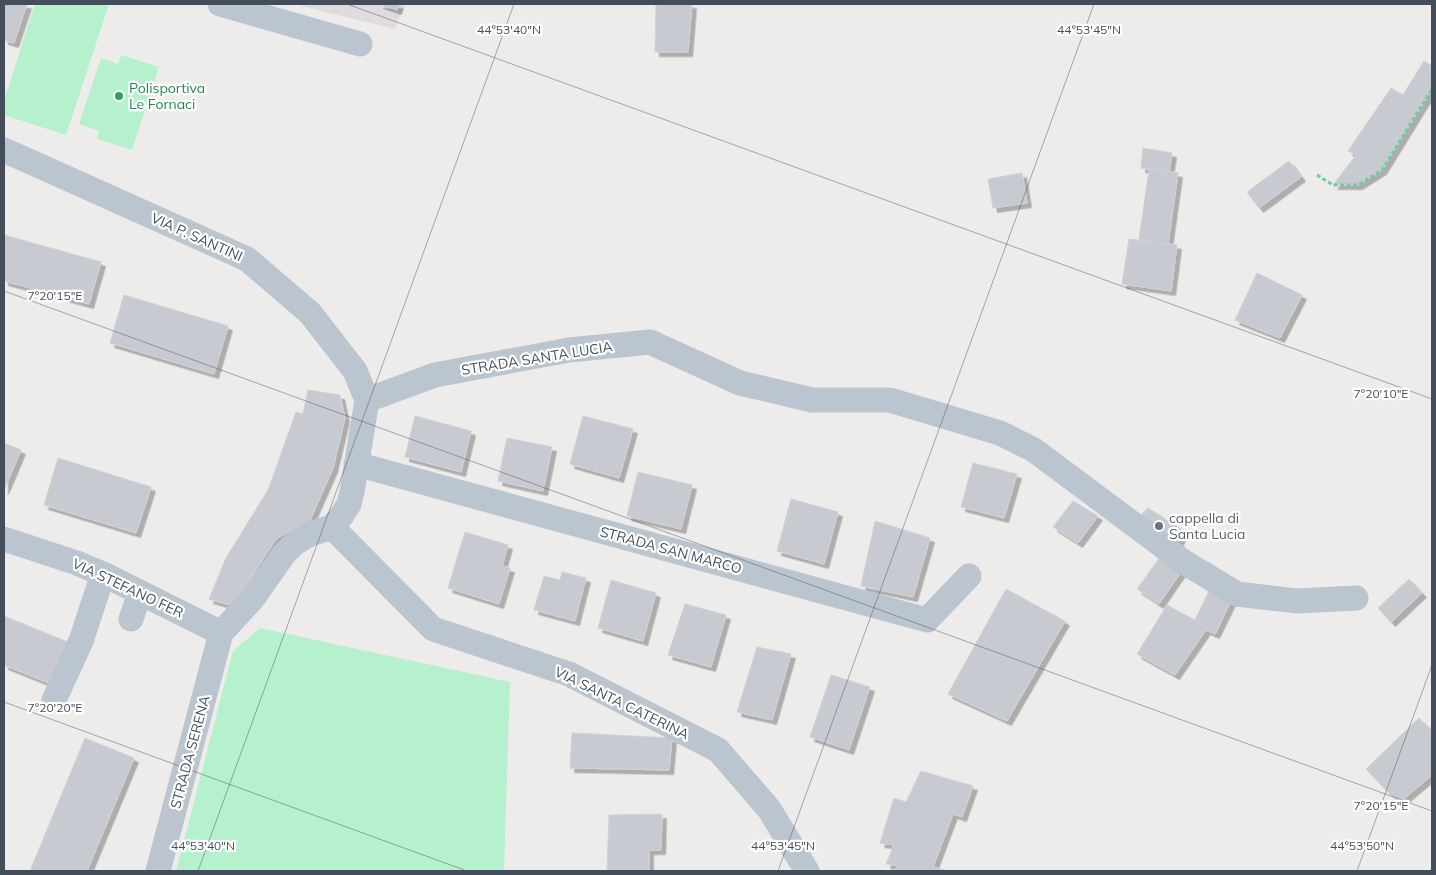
<svg xmlns="http://www.w3.org/2000/svg" width="1436" height="875" font-family="Mulish,sans-serif">
<defs>
<filter id="shadow"><feDropShadow dx="4.5" dy="4.5" stdDeviation="0" flood-color="#0004"/></filter>
</defs>
<rect width="100%" height="100%" fill="#eeebeb"/>
<path fill="#e0dcdd" d="M302,4H405L395,29L301,6Z"/>
<path fill="#b5f1cd" d="M35,4H109L66,135L4,115V101Z
M121,55L159,67L132,150L97,139L99,131L79,124L101,58L118,64Z
M260,628L510,682L504,871H176L233,651Z"/>
<path fill="#c8cad1" stroke="#cfd1d8" filter="url(#shadow)" d="M4,4H27L14,43L4,40Z
M379,4H399L397,10Z
M656,4H692L688,52H655Z
M1424,61L1432,66V89L1382,170L1358,185H1333L1356,155L1348,151L1391,88L1403,95Z
M1143,148L1172,153L1169,172L1141,168Z
M1289,161L1301,177L1259,208L1247,192Z
M1149,169L1178,173L1168,244L1139,240Z
M1022,173L1027,203L993,208L988,179Z
M4,235L101,262L89,304L4,281Z
M1129,239L1177,245L1171,291L1122,284Z
M1257,273L1302,295L1280,338L1235,320Z
M124,295L228,326L214,374L110,343Z
M308,390L340,395L345,418L333,468L308,525L303,523L276,539L233,606L209,599L226,558L268,490L296,412L303,414Z
M415,416L471,431L461,472L405,457Z
M583,416L633,429L619,478L570,464Z
M507,438L552,447L543,491L498,481Z
M4,443L21,450L4,490Z
M58,458L151,487L136,533L44,505Z
M973,463L1017,474L1004,518L961,507Z
M638,472L692,485L681,529L627,516Z
M791,499L838,512L824,564L777,551Z
M1073,501L1098,516L1078,543L1053,527Z
M1148,508L1184,531L1174,550L1135,521Z
M875,521L930,538L913,597L861,586Z
M465,532L508,545L502,566L510,568L499,604L448,588Z
M1163,553L1183,569L1159,604L1137,589Z
M562,572L586,578L575,621L534,610L544,576L560,580Z
M1409,579L1422,593L1391,622L1378,608Z
M611,580L656,593L643,641L598,628Z
M1006,589L1065,621L1007,721L948,694Z
M1210,589L1233,597L1215,634L1206,630L1208,627L1195,620Z
M685,604L726,615L711,667L668,655Z
M1167,605L1208,627L1175,675L1137,654Z
M4,616L68,642L51,684L4,665Z
M757,647L791,654L772,720L737,712Z
M831,675L870,687L849,750L810,737Z
M1419,718L1432,731V775L1399,803L1366,769Z
M572,733L672,738L669,770L570,768Z
M85,738L134,758L87,871H30Z
M921,771L973,786L962,817L953,814L933,867L948,871H895L897,865L886,864L894,845L880,843L894,798L906,802Z
M662,814L661,850H649V871H607L609,815Z"/>
<g fill="none" stroke-linecap="round" stroke-linejoin="round">
<path stroke="#6bd0a1" stroke-width="3" stroke-dasharray="4 2.5" stroke-linecap="butt" d="M1317,175L1333,185H1358L1382,170L1432,89"/>
<path stroke="#bbc5cf" stroke-width="25" d="M220,4L360,44
M4,150L247,259L310,313L355,371L367,400
M367,400L435,375L569,350L650,342L740,383L812,400H890L1000,433L1034,450L1184,562L1237,594L1297,601L1356,598
M356,464L927,620L969,576
M332,527L433,629L569,674L718,750L769,809L807,871
M4,539L77,563L103,574L221,633
M131,619L140,593
M54,700L81,641L103,574
M158,871L221,633L253,598L284,554L295,543L310,534L332,527L342,515L349,504L352,492L367,400"/>
</g>
<path fill="none" stroke="#434e5a" stroke-width="1" stroke-opacity="0.45" d="M347,4L1432,399M4,291L1432,811M4,702L467,871M198,871L514,4M778,871L1094,4M1357,871L1432,665"/>
<circle fill="#2e9e5b" stroke="#fff" stroke-width="2" cx="119" cy="96" r="5"/>
<circle fill="#6b7280" stroke="#fff" stroke-width="2" cx="1159" cy="526" r="5"/>
<g text-anchor="middle" dominant-baseline="central" stroke-width="4.5" stroke-linejoin="round" paint-order="stroke">
<g font-size="14" fill="#27864d" stroke="#fff" text-anchor="start">
<text x="129" y="88">Polisportiva<tspan x="129" dy="16">Le Fornaci</tspan></text>
</g>
<g font-size="14" fill="#434e5a" stroke="#fff">
<text transform="translate(197 237) rotate(24)">VIA P. SANTINI</text>
<text transform="translate(537 358) rotate(-9)">STRADA SANTA LUCIA</text>
<text transform="translate(671 550) rotate(15)">STRADA SAN MARCO</text>
<text transform="translate(128 588) rotate(25)">VIA STEFANO FER</text>
<text transform="translate(622 703) rotate(26)">VIA SANTA CATERINA</text>
<text transform="translate(190 752) rotate(-75)">STRADA SERENA</text>
</g>
<g font-size="14" fill="#5b616d" stroke="#fff" text-anchor="start">
<text x="1169" y="518">cappella di<tspan x="1169" dy="16">Santa Lucia</tspan></text>
</g>
</g>
<g font-size="12" text-anchor="middle" fill="#434e5a" stroke="#fff" stroke-width="4.5" stroke-linejoin="round" paint-order="stroke">
<text x="509" y="34">44°53'40"N</text>
<text x="1089" y="34">44°53'45"N</text>
<text x="55" y="300">7°20'15"E</text>
<text x="1381" y="398">7°20'10"E</text>
<text x="55" y="712">7°20'20"E</text>
<text x="1381" y="810">7°20'15"E</text>
<text x="203" y="850">44°53'40"N</text>
<text x="783" y="850">44°53'45"N</text>
<text x="1362" y="850">44°53'50"N</text>
</g>
<rect width="1436" height="875" fill="none" stroke="#434e5a" stroke-width="10"/>
</svg>
